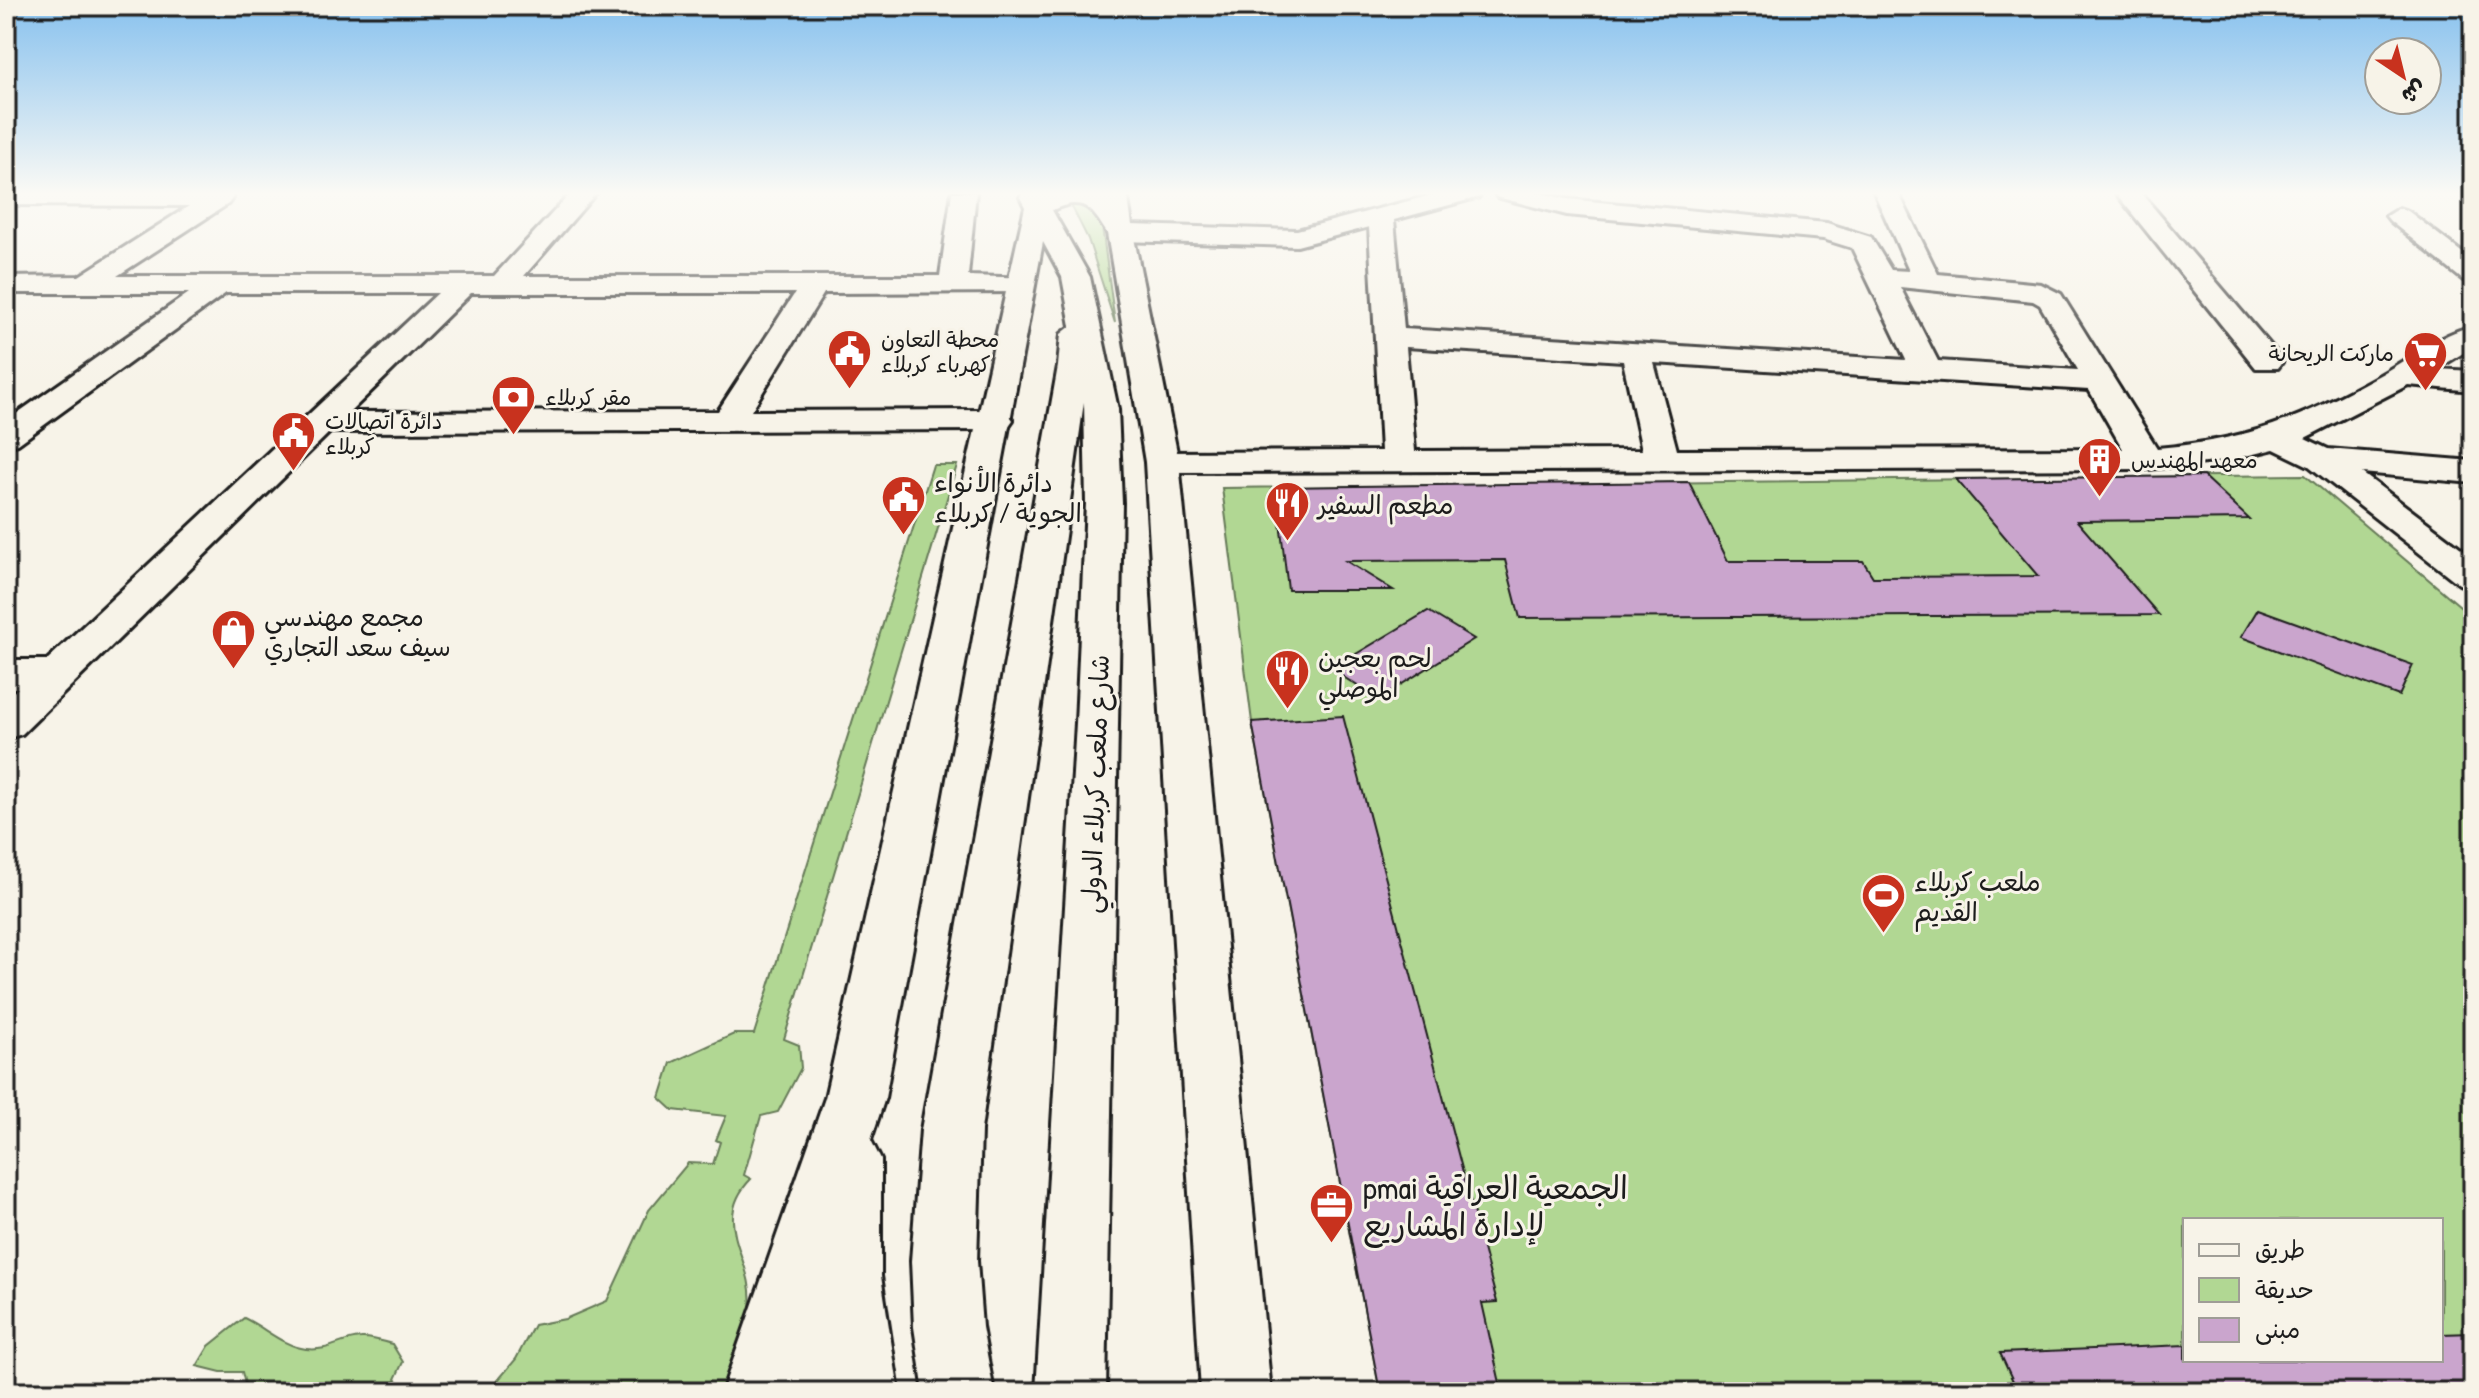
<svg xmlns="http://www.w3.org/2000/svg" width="2479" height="1398" font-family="'Patrick Hand','Playpen Sans Arabic',sans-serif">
<rect width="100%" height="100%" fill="#f7f3e8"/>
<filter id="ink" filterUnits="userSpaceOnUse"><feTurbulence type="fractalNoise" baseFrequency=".0125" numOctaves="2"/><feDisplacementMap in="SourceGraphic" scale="16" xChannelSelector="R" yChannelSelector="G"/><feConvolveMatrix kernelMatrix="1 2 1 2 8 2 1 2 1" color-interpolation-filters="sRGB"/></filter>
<g filter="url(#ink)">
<path fill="#b1d793" stroke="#667a58" stroke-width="2" fill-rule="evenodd" d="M1078,200L1100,212L1115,323L1088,239L1072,207Z
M933,465H957L784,1039L799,1045L801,1068L778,1112L761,1116L744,1175L751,1179C708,1223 756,1259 750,1308C746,1336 732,1366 724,1392H488L516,1359L534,1325L565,1319L607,1301L649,1210L688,1163L713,1164L720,1142L716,1140L726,1116L673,1110L660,1098L671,1063L734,1034H754Z
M2305,475L2473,617V1392H1380L1252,722L1222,488ZM2185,1220H2441V1360H2185Z
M244,1318C265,1328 283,1346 306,1349C329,1352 341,1339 361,1338C371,1337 383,1342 392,1344L403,1362L395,1379L407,1392H247L242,1372H221L197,1366L209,1346Z"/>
<path fill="#caa5cd" stroke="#1c1c1c" stroke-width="2" d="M2203,476L2249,519L2077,521L2159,615L1520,618L1505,560L1346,561L1393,590H1288L1276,487L1689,482L1728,561H1863L1873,577L2038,576L1956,479Z
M2258,609L2413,665L2399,696L2241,637Z
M1428,611L1474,639L1378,699L1331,669Z
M1343,716L1497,1302L1482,1303L1502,1392H1380L1252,722Z
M2473,1333V1392H2018L2000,1353L2185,1345V1360H2441V1334Z"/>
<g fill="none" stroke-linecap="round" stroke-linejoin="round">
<defs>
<path id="minor" d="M6,192H230L233,197L228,204L117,276H494L572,192H597L524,276H940L952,192H976L968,276L1031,278L1035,284L1031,290L1021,292L824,293L751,411L996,410L1008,413L1013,420L1008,427L996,430L330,432L22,734L6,739V699L18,688H6V660H47L438,293H226L18,444L6,447V421L189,293H6V277L79,276L189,206L6,205ZM471,293H795L718,411L350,412Z
M1103,192H1127L1132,225L1297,230L1443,192H1482L1479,197L1394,220L1404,329L1906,360L1852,248L1823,239L1567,215L1497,197L1494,192H1535L1567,199L1827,223L1871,237L1891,270L1909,271L1874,192H1898L1938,274L2041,284L2061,294L2157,448C2246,440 2299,420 2376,377C2406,361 2439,334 2473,326V347L2437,369L2473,371V391L2408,385L2305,438L2328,449L2473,461V483L2362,473L2473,557V588L2459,584L2309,466L2274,449L2225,461L2147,469L1162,472L1150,469L1145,462L1150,455L1162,452L1381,451L1369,227L1297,246L1120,241L1111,239L1107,233ZM1900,287L2033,301L2040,305L2078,370L1938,361ZM1406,347L1623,361L1642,450L1415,451ZM1654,363L2089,390L2123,449L1677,450Z
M2115,192H2140L2278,354L2283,361L2278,368H2256Z
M2399,208L2408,211L2473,261V282L2463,280L2390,221L2386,216Z"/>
<path id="major" d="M1024,192H1040L1043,195L1057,192H1106L1133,233L1179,462L1271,1392H1201L1145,462L1107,233C1091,207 1084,196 1052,210L1090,277L1118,409L1122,503L1106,1392H1036L1076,723L1086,503L1084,402L981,1130L977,1261L982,1327L994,1392H924L914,1327L911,1261L921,1130L1058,366L1061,334L1071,326L1062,277L1043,242L885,1098L871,1140L881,1160V1276L899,1392H722L825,1098L1025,207L1020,197Z"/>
</defs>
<use href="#minor" stroke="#1c1c1c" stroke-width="6"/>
<use href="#major" stroke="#1c1c1c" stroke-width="6"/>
<use href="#minor" fill="#f7f3e8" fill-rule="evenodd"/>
<use href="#major" fill="#f7f3e8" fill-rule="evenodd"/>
</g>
</g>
<linearGradient id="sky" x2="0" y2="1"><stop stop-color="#87c1ee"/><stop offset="0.5" stop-color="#fbfaf5"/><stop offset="1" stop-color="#fbfaf5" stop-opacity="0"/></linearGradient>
<rect width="2479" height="387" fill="url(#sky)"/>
<defs>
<symbol id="civic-pin" viewBox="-11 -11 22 30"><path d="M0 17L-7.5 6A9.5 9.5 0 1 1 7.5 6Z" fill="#c8321e" stroke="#f7f3e8"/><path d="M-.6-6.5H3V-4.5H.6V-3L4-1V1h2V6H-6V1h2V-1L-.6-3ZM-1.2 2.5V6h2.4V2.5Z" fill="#fff"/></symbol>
<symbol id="supermarket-pin" viewBox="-11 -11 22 30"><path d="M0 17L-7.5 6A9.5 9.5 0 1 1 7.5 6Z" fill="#c8321e" stroke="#f7f3e8"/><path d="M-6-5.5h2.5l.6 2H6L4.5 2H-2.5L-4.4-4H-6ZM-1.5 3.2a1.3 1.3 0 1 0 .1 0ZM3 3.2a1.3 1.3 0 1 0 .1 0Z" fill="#fff"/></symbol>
<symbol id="bank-pin" viewBox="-11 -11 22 30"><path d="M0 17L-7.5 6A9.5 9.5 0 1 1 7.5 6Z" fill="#c8321e" stroke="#f7f3e8"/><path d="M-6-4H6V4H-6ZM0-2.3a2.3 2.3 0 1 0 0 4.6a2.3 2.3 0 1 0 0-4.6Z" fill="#fff"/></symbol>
<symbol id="building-pin" viewBox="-11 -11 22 30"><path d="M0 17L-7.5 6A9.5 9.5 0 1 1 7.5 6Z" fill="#c8321e" stroke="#f7f3e8"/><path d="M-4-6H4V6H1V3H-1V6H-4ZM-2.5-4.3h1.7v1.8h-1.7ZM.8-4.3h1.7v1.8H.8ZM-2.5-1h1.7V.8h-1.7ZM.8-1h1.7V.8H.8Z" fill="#fff"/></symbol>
<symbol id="restaurant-pin" viewBox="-11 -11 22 30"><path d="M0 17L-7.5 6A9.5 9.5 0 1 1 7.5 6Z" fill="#c8321e" stroke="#f7f3e8"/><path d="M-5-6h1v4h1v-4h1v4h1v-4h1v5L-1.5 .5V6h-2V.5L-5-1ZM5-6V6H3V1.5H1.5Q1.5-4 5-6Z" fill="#fff"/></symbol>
<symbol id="shop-pin" viewBox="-11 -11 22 30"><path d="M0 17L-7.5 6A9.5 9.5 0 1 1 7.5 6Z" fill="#c8321e" stroke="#f7f3e8"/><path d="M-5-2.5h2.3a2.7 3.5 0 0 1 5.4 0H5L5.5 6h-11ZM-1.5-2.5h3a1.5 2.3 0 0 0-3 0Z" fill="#fff"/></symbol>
<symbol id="stadium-pin" viewBox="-11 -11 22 30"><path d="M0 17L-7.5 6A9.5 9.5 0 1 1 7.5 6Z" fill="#c8321e" stroke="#f7f3e8"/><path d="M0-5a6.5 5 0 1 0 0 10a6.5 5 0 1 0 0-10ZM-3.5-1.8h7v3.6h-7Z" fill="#fff"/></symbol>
<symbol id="office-pin" viewBox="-11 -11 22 30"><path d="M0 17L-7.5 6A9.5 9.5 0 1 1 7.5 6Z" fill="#c8321e" stroke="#f7f3e8"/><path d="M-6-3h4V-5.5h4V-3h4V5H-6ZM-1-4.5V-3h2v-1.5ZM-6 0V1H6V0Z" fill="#fff"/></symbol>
</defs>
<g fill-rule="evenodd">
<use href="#civic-pin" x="824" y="326" width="51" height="69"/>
<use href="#supermarket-pin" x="2400" y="328" width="51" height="69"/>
<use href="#bank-pin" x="488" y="372" width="51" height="69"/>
<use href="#civic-pin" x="268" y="408" width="51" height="69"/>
<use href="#building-pin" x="2074" y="434" width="51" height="69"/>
<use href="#civic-pin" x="878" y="472" width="51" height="69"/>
<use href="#restaurant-pin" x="1262" y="478" width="51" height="69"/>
<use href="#shop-pin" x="208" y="606" width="51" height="69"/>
<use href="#restaurant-pin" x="1262" y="646" width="51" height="69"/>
<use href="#stadium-pin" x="1858" y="870" width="51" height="69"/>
<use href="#office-pin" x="1306" y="1180" width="51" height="69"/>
</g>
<g text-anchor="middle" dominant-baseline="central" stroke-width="6" stroke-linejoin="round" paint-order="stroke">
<g font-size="22" fill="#1c1c1c" stroke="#f7f3e8" text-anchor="start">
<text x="881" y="339">محطة التعاون<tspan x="881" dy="25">كهرباء كربلاء</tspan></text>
<text x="2394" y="353" text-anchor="end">ماركت الريحانة</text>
<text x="545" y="397">مقر كربلاء</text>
<text x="325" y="421">دائرة اتصالات<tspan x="325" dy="25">كربلاء</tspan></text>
<text x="2131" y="460">معهد المهندس</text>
</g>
<g font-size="26" fill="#1c1c1c" stroke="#f7f3e8" text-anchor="start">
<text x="934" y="482">دائرة الأنواء<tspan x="934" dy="30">الجوية / كربلاء</tspan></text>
<text x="1318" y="504">مطعم السفير</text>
<text x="264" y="616">مجمع مهندسي<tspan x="264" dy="30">سيف سعد التجاري</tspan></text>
<text x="1318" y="657">لحم بعجين<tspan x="1318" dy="30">الموصلي</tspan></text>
<text x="1914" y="881">ملعب كربلاء<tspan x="1914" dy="30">القديم</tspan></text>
</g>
<g font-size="26" fill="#1c1c1c" stroke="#f7f3e8">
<text transform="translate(1095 784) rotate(-88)">شارع ملعب كربلاء الدولي</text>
</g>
<g font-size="32" fill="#1c1c1c" stroke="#f7f3e8" text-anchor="start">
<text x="1363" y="1187">pmai الجمعية العراقية<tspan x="1363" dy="37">لإدارة المشاريع</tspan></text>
</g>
</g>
<rect width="2479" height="1398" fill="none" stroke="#f7f3e8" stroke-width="32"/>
<rect x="16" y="16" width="2447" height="1366" fill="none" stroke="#1c1c1c" stroke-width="3" filter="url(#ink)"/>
<rect x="2183" y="1218" width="260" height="144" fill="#f7f3e8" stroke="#9f9d96" stroke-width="2"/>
<rect x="2199" y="1244" width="40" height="12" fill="#f7f3e8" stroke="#9f9d96" stroke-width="2"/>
<text x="2255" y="1258" font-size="24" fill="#1c1c1c">طريق</text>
<rect x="2199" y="1278" width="40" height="24" fill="#b1d793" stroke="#9f9d96" stroke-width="2"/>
<text x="2255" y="1298" font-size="24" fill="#1c1c1c">حديقة</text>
<rect x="2199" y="1318" width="40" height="24" fill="#caa5cd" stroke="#9f9d96" stroke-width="2"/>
<text x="2255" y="1338" font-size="24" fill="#1c1c1c">مبنى</text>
<g transform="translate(2403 76) rotate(145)"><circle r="38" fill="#f7f3e8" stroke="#9f9d96" stroke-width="2"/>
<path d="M0-6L14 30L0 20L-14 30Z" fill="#c8321e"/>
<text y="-12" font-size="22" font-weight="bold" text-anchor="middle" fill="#1c1c1c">ش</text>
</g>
</svg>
